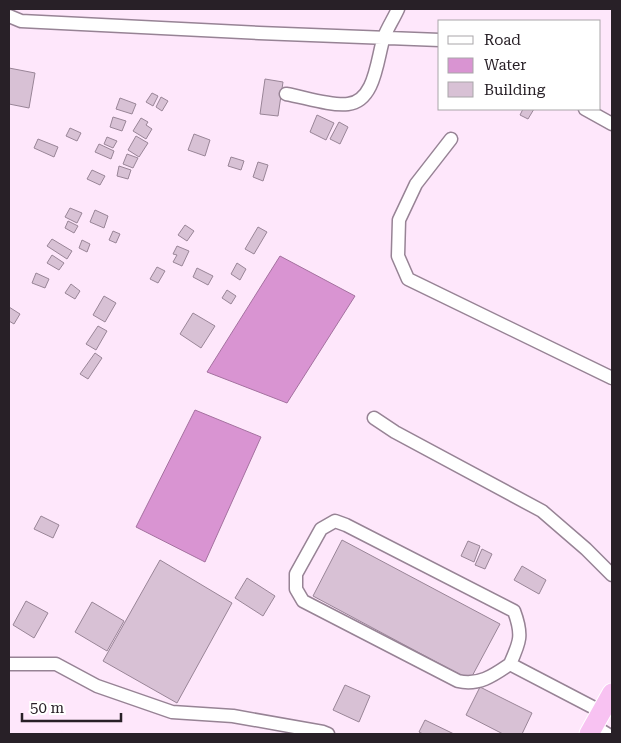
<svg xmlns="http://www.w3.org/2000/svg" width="621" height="743" font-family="'Roboto Serif',serif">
<rect width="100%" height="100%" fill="#fee7fb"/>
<path fill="#d994d2" stroke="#a4719f" d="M280,256L355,296L287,403L207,372Z
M195,410L261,437L205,562L136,527Z"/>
<path fill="#d8c1d5" stroke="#998597" d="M9,68L35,73L29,108L9,104Z
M265,79L283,82L278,116L260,114Z
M152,93L158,96L153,106L146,102Z
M161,97L168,101L162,111L156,107Z
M120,98L136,104L132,114L116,109Z
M523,109H534L528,119L520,115Z
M317,115L334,123L326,140L310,132Z
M113,117L126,121L122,131L110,127Z
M141,118L148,122L146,125L152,129L146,139L133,131Z
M339,122L348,127L340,144L330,139Z
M70,128L81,133L77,141L66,136Z
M194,134L210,140L205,156L188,150Z
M136,136L148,143L139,157L128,150Z
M107,137L117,141L113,148L104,144Z
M38,139L58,147L54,157L34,148Z
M99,144L114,151L111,159L95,152Z
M127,154L138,158L133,168L123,164Z
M231,157L244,161L241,170L228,166Z
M258,162L268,165L263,181L253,177Z
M119,166L131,170L128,179L117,176Z
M92,170L105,176L100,185L87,179Z
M70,208L82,213L77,223L65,217Z
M95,210L108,216L104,228L90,222Z
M68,221L78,226L74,233L65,228Z
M185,225L194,231L187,241L178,235Z
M258,227L267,232L254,254L245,249Z
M113,231L120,234L116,243L109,240Z
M52,239L72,251L67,259L47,246Z
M82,240L90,244L87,252L79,248Z
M177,246L189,251L182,266L173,262L177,255L173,254Z
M52,255L64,263L59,270L47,263Z
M237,263L246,269L240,280L231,274Z
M157,267L165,271L158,283L150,279Z
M197,268L213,276L208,285L193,277Z
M36,273L49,279L45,288L32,283Z
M71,284L80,291L75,299L65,293Z
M227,290L236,296L231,304L222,298Z
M104,296L116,303L105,322L93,315Z
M9,307L20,314L14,324L9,321Z
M193,313L215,326L201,348L180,334Z
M98,326L107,331L96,350L86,344Z
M95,353L102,358L88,379L80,374Z
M41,516L59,525L53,538L34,529Z
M342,540L500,624L470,680L313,596Z
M468,541L480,546L474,562L461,556Z
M482,549L492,554L485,569L475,565Z
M160,560L232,603L177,703L103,661Z
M522,566L546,580L539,594L514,580Z
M247,578L275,596L263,616L235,598Z
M26,601L48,613L34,638L13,625Z
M92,602L124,621L107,651L75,632Z
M345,685L370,696L359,722L333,710Z
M480,687L532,713L522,734H503L466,715Z
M425,720L454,734H423L419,732Z"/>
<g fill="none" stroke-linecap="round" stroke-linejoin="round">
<defs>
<path id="minor" d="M9,16L21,21L259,33L440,40
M286,94C304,97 330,106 348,104C376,101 377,57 384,37C388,27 394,18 398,9
M585,109L612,124
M451,139L416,184L399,220L398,256L408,279L612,378
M374,418L395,432L542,511L586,549L612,575
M9,664H56L97,686L172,712L233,716L323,732L328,734
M510,664C494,675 479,686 458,681L303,601L296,589V574L321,529L335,521L346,525L514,611C523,635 520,642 510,664L602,712
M594,726L607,734"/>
<path id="highway" d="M589,734L612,693"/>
</defs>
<use href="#minor" stroke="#978395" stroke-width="15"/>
<use href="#highway" stroke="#fff" stroke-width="21"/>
<use href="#minor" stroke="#fff" stroke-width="12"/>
<use href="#highway" stroke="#f8c2f2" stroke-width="19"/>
</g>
<rect width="621" height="743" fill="none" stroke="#282027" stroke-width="20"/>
<rect x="438" y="20" width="162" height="90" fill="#ffffff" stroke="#a9a6a9"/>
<rect x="448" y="36" width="25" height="8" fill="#ffffff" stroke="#a9a6a9"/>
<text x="484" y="45" font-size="15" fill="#282027">Road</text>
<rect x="448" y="58" width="25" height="15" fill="#d994d2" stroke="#a9a6a9"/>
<text x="484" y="70" font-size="15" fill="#282027">Water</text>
<rect x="448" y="82" width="25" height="15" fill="#d8c1d5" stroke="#a9a6a9"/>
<text x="484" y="95" font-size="15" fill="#282027">Building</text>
<path d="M22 713v8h99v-8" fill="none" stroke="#282027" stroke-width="2.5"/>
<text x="30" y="713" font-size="15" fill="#282027" stroke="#ffffff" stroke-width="4" paint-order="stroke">50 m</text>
</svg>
